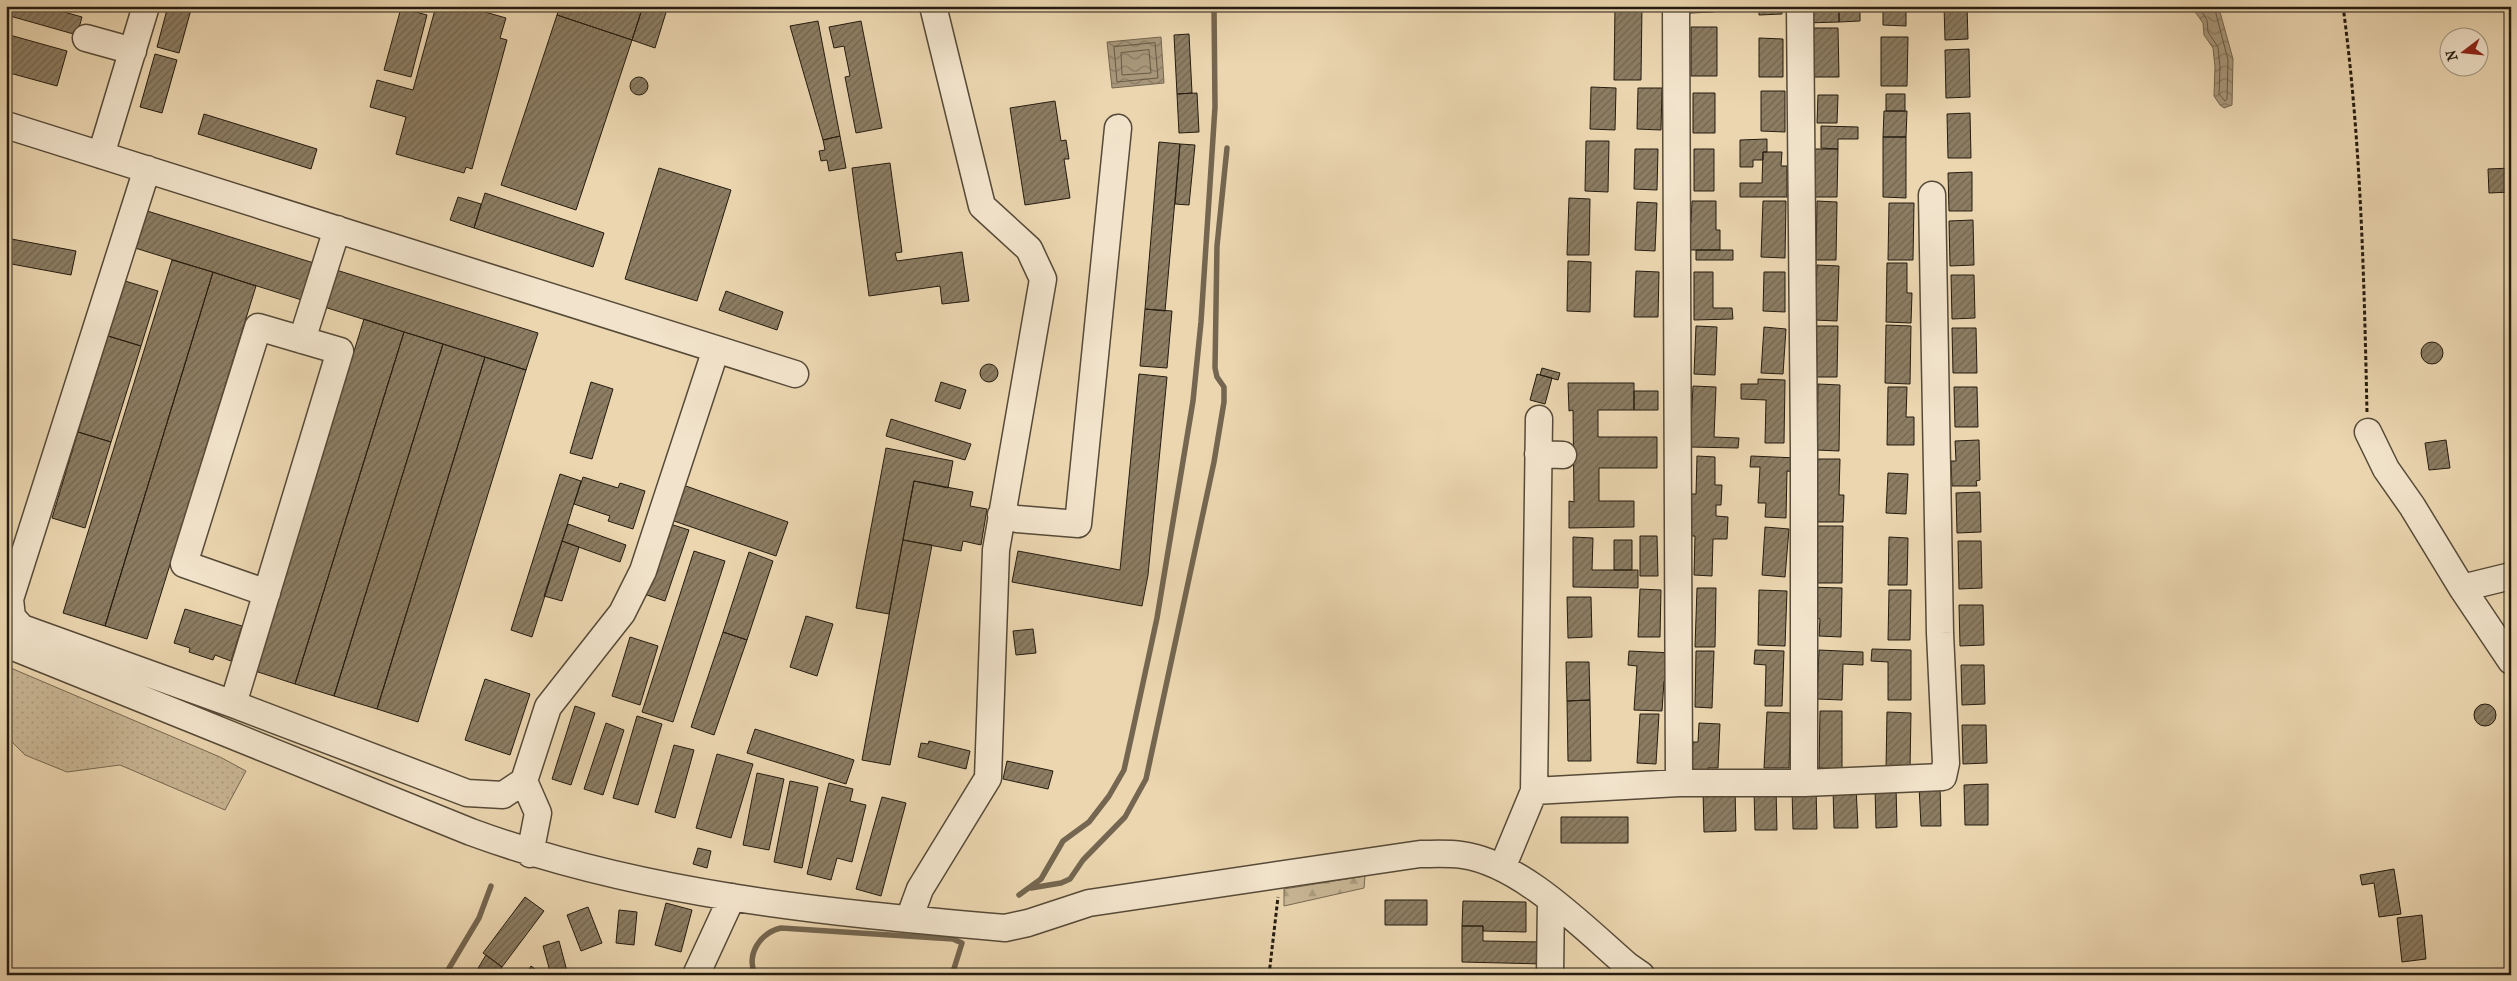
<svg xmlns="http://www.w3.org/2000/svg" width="2517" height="981" font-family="'IM FELL French Canon',serif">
<defs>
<pattern id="green-dots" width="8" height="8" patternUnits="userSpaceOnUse" patternTransform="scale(1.25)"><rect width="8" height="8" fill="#c9b695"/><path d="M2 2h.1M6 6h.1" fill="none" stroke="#ac9c7f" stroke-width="1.8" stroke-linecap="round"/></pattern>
<pattern id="forest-firs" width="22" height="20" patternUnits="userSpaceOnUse" patternTransform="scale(1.25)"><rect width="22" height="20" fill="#c9b695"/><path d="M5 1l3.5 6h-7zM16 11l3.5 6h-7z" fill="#ac9c7f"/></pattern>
<pattern id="water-waves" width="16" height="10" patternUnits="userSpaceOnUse" patternTransform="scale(1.25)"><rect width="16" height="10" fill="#a8977a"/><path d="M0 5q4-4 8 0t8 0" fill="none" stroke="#897a63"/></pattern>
<pattern id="building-hatch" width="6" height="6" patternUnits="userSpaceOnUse" patternTransform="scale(1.25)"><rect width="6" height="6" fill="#8c7d63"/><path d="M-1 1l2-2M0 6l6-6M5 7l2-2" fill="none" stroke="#726650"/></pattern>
</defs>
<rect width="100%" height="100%" fill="#ebd6b0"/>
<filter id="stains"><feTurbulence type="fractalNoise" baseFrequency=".004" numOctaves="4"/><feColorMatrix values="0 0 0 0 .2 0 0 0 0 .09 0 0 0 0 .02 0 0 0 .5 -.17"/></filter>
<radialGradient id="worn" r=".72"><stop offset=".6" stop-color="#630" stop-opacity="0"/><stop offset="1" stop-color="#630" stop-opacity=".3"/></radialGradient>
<path fill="url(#green-dots)" stroke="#776952" d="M6,666L220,757L246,771L225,810L120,765L67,772L25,755L6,736Z"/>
<path fill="url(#forest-firs)" stroke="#776952" d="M1365,876L1364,888L1284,906V889Z"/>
<path fill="url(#water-waves)" stroke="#746650" d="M2191,6H2218L2220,12L2233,59L2232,105L2224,108L2220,105L2214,96L2215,67L2213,48L2204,35L2203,23Z
M1161,37L1164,83L1112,88L1107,42Z"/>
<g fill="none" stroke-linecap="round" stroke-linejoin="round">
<path stroke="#665a45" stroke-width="1" d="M2198,6L2207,20L2208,32L2218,47L2220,67L2219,94L2225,101L2227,99L2228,60L2214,6
M1155,43L1158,78L1117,82L1114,47Z
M1149,50L1151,73L1122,75L1121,53Z"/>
<path stroke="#746650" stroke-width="5.5" d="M1031,888L1061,883L1070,879L1083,860L1125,817L1146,779L1214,462L1224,402V387L1217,377L1215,368L1217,246L1227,148
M1019,895L1041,879L1063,841L1089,822L1109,796L1124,770L1132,734L1157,618L1193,401L1201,322L1215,107L1214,6
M445,975L479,918L491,886
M755,975C746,954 760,933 781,928L953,939L962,943L952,975"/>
</g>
<path fill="url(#building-hatch)" stroke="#251c10" d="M12,6H43L82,17L77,35L10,16Z
M168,6H192L179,53L157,47Z
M436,6H464L506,18L500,38L507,40L472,169L466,167L464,173L396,154L406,117L370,107L377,80L413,90Z
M560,6H643L632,40L557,15Z
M643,6H668L655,48L632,40Z
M1615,6H1642L1641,80H1614Z
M1690,6H1713L1714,12L1690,13Z
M1759,6H1782V14L1759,15Z
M1814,6H1839V22L1805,23V11H1814Z
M1839,6H1860V21L1839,22Z
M1883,6H1906V26L1883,25Z
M1944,6H1967L1968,39L1945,40Z
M401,8L427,15L411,77L384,70Z
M557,15L632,40L576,210L501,185Z
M818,21L840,136L823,140L790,26Z
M861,21L882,128L856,133L845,77L850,76L844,46L834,48L829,27Z
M1691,27H1717V76H1691Z
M1812,28H1838L1839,77H1813Z
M6,34L67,51L57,86L6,72Z
M1189,34L1192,93L1177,94L1174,35Z
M1881,37H1908L1907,86H1881Z
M1759,38L1783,39V77H1759Z
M1969,49L1970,97L1946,98L1945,50Z
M155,54L177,60L162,113L140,107Z
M630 86a9 9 0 1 1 18 0a9 9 0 1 1-18 0Z
M1591,87L1616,88L1615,130L1590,129Z
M1638,88H1662L1661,130L1637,129Z
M1761,91H1785V132L1761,131Z
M1197,93L1199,132L1179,133L1177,94Z
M1693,93H1715V133H1693Z
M1886,94H1905V111H1886Z
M1818,95H1838L1837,123H1817Z
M1055,101L1061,141L1066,140L1069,159H1064L1070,198L1025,205L1010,108Z
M1884,111H1907L1906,137H1883Z
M1970,113L1971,158H1948L1947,114Z
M204,114L317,149L311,169L198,134Z
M1821,126L1858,127V139H1838V149L1821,148Z
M840,136L846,168L829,171L827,160L821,161L819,151L825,150L823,140Z
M1883,137H1906V198L1883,197Z
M1767,139V152H1763V160H1753V167H1740V140Z
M1586,141H1609L1608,192L1585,191Z
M1159,142L1180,144L1165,311L1145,309Z
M1180,144L1195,145L1189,205L1175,204Z
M1635,149H1658L1657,190L1634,189Z
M1694,149H1714V191H1694Z
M1813,149H1838L1837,197H1812Z
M1763,152H1782L1781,166H1787V197H1740V183H1762Z
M890,163L902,252L895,253L897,261L962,252L969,301L942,304L940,286L869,296L852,168Z
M659,168L731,190L697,301L625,279Z
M2511,168V192L2489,193L2488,169Z
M1972,172V211H1949L1948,173Z
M485,193L604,233L593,267L474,228Z
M458,197L481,204L474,228L450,220Z
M1569,198L1590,199L1589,255H1567Z
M1692,201H1716V230H1720V250H1687V223H1691Z
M1763,201H1786L1785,258L1761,257Z
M1817,201L1837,202L1836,260H1816Z
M1637,202L1657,203L1655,251L1635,250Z
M1889,203H1914L1913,260H1888Z
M144,210L538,333L526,370L132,247Z
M1973,220L1974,265L1950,266L1949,221Z
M6,238L76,251L71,275L6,263Z
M1696,250H1733V260H1696Z
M172,260L213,272L105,626L63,613Z
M1568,261L1591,262L1590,312L1567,311Z
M1887,263H1907V293H1912L1911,323L1886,322Z
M1817,265L1839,266L1837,321L1815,320Z
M1636,271L1659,272L1658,317H1634Z
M213,272L256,286L147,639L105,626Z
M1694,272H1713V308H1732L1733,319L1694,320Z
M1764,272H1785V312L1763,311Z
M1951,275H1974L1975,318L1952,319Z
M125,281L158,291L141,346L108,336Z
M726,291L783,312L777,330L719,310Z
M1145,309L1172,311L1167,368L1140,366Z
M364,319L404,332L295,684L255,671Z
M1886,325L1911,326L1910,384L1885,383Z
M1696,326L1717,327L1715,375L1694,374Z
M1809,326H1838L1837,377H1816L1817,355H1808Z
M1764,327L1786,329L1783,374L1761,373Z
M1952,328H1976L1977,373H1953Z
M404,332L443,344L334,696L295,684Z
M108,336L141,346L111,442L78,432Z
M2421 353a11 11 0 1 1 22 0a11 11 0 1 1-22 0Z
M443,344L485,357L377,709L334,696Z
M485,357L526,370L418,722L377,709Z
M980 373a9 9 0 1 1 18 0a9 9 0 1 1-18 0Z
M1542,368L1560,373L1558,380L1540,375Z
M1139,374L1167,377L1148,575L1142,606L1012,582L1018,551L1120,570Z
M1537,374L1552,378L1545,404L1530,400Z
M1758,379L1785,380L1784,443H1765L1766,400L1741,399V384H1758Z
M591,382L613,389L592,459L570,453Z
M941,382L966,390L960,409L935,401Z
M1568,383H1634V410H1598V437H1657V468H1599V501H1634V527L1569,528V501L1574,502L1573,410L1569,411Z
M1818,384L1840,385L1839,451L1817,450Z
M1693,386L1716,387L1714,437L1739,438L1738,448L1690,447Z
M1888,387H1907L1906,417H1914V445H1887Z
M1954,387H1977L1978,427H1955Z
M1634,391H1658V410H1634Z
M891,419L971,444L965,460L886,436Z
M78,432L111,442L85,528L52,518Z
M1979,440L1980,480L1976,481L1977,486H1952L1951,461H1956L1955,441Z
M2446,440L2450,468L2429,470L2425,443Z
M886,448L953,461L948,488L914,481L889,614L856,608Z
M1697,456L1715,457V485H1722L1721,505H1716V516L1728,517L1727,539H1713L1712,576L1694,575L1695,536H1687L1688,494H1696Z
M1751,456L1797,458V472L1787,471L1786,518L1765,517L1766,503H1758L1760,467H1750Z
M1817,459H1840L1839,495H1844L1843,522H1816Z
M1888,473L1908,474L1906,514L1886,513Z
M560,474L581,481L532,637L511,630Z
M583,477L618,488L620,483L645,491L633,529L608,521L610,516L574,504Z
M914,481L973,492L970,506L987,509L981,545L963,541L961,551L903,540Z
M683,485L788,522L776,556L671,520Z
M1980,492L1981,532L1957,533L1956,493Z
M667,523L689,530L665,601L644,594Z
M568,524L626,545L620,562L562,541Z
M1816,526H1843L1842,583H1815Z
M1765,527L1789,529L1785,577L1762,575Z
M1640,536H1657L1658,576H1640Z
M1573,537L1593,538L1592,570H1638V588L1573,587Z
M1889,537L1908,538L1907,585H1888Z
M903,540L932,545L890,765L862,760Z
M1614,540H1632V570H1614Z
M562,541L579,547L562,601L544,596Z
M1958,541H1981L1982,588L1959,589Z
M694,551L725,561L673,722L642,712Z
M749,552L773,561L747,640L723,632Z
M1807,587L1842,588L1841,637L1819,636L1820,619L1817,618Z
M1697,588H1716L1715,647H1695Z
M1640,589L1661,590L1660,637H1638Z
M1759,590L1787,591L1785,646L1758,645Z
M1889,590H1911L1910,640H1888Z
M1567,597H1591L1592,637L1568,638Z
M1959,605H1983L1984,645L1960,646Z
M185,609L242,626L231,661L215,655L213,660L189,652L190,648L174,643Z
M806,616L833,624L817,676L790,667Z
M1033,629L1036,653L1016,655L1013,631Z
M723,632L747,640L714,735L691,727Z
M630,637L658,646L640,705L612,696Z
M1872,649L1911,650V700H1888V662L1871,661Z
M1755,650L1784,651L1782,706H1765L1766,665L1754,664Z
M1819,650L1863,652V665L1843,664L1842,700L1817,699Z
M1629,651L1673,653L1672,681H1664L1662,711L1634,710L1637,666L1628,665Z
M1696,651H1714L1712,708L1695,707Z
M1566,662H1589L1590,700L1567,701Z
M1961,665H1984L1985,704L1962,705Z
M485,679L530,694L510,755L465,740Z
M1590,700L1591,761H1568L1567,701Z
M2474 715a11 11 0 1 1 22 0a11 11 0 1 1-22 0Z
M575,706L595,713L571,785L552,779Z
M1820,711H1842V769L1819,768Z
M1767,712L1791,713L1789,768H1764Z
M1887,712L1911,713L1910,770H1886Z
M1640,714H1659L1656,764L1637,763Z
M637,716L662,724L638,805L613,798Z
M606,723L624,730L603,795L584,789Z
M1699,723L1720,724L1718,768H1708V773L1685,772L1686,759H1692L1693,742H1698Z
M1962,725H1986L1987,763L1963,764Z
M755,729L854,760L846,784L747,753Z
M929,741L970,751L966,769L918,757L921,743L928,744Z
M674,745L694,750L675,818L655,812Z
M717,754L753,764L731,838L696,828Z
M1007,761L1053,771L1048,789L1003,779Z
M757,773L784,779L769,850L743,845Z
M790,781L818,787L802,868L774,862Z
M829,783L853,789L850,801L866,805L852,862L837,858L831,880L807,874Z
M1988,784V825H1965L1964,785Z
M1919,786H1940L1941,826H1921Z
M1856,787L1858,828H1834L1833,788Z
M1875,787H1896L1897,827L1876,828Z
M1776,789L1777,830H1755L1754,790Z
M1792,789H1816L1817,829H1793Z
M1735,790L1736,831L1704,832L1703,791Z
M882,797L906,803L881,896L856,889Z
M1561,817H1628V843H1561Z
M698,848L711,851L707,868L693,864Z
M2394,869L2401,914L2379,917L2374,883L2362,885L2360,875Z
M525,897L544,911L502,967L483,953Z
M1385,900H1427V925H1385Z
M1463,901L1526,902V932L1483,931V926H1462Z
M666,903L692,910L681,952L655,945Z
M588,907L602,943L581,951L567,915Z
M619,910L637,912L634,945L616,943Z
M2422,915L2426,959L2402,962L2397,918Z
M1462,926H1483V941L1543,942V964L1462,962Z
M559,941L568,975H551L543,946Z
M486,955L502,967L497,975H474Z
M531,966L543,975H526Z
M623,970L658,974V975H623Z"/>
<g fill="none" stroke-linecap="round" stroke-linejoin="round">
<defs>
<path id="minor" d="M1676,6L1679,783
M1800,6L1804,451V783
M86,38L133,51
M6,125L795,374
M101,155L146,6
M147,169L10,599L12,617L22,628L233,704L467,793L503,795L524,781
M302,340L337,229
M2368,432L2386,469L2412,506L2462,588L2511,661
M1538,454L1563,455
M1001,515L1017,519L1078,524L1118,128
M2462,588L2511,576
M6,644L471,832C643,895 823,912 1005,928L1028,923L1089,903L1420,854C1433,854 1448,853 1462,855C1521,863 1584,928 1628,966L1641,975
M233,704L340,351L258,327L184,564L267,593
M1534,791L1539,419
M530,854L538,813L524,781L548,707L622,613L643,571L716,349
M1502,868L1534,791L1679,783H1804L1943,777L1946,763L1940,633L1932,195
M909,919L920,889L988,778L996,550L1043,279L1029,249L982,206L933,6
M696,975L732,897
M1550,975L1551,900"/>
</defs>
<use href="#minor" stroke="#564a38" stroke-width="29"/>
<path stroke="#251c10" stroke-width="3" stroke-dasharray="4 2.5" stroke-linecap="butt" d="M2343,6C2361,141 2364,276 2367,412
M1269,975L1278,897"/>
<use href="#minor" stroke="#f2e4cc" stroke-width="26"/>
</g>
<rect width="2517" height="981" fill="none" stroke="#ebd6b0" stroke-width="25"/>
<rect x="8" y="8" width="2502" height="966" fill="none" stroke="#251c10" stroke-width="2.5"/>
<rect x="12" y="12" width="2492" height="956" fill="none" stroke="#251c10"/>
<g transform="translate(2464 52) rotate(254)"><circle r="24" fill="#f2e4cc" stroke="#a09481"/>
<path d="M0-4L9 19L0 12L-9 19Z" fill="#8f2418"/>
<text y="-8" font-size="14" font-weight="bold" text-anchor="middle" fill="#251c10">N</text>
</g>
<rect width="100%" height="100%" filter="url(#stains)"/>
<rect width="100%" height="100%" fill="url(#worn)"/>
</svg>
